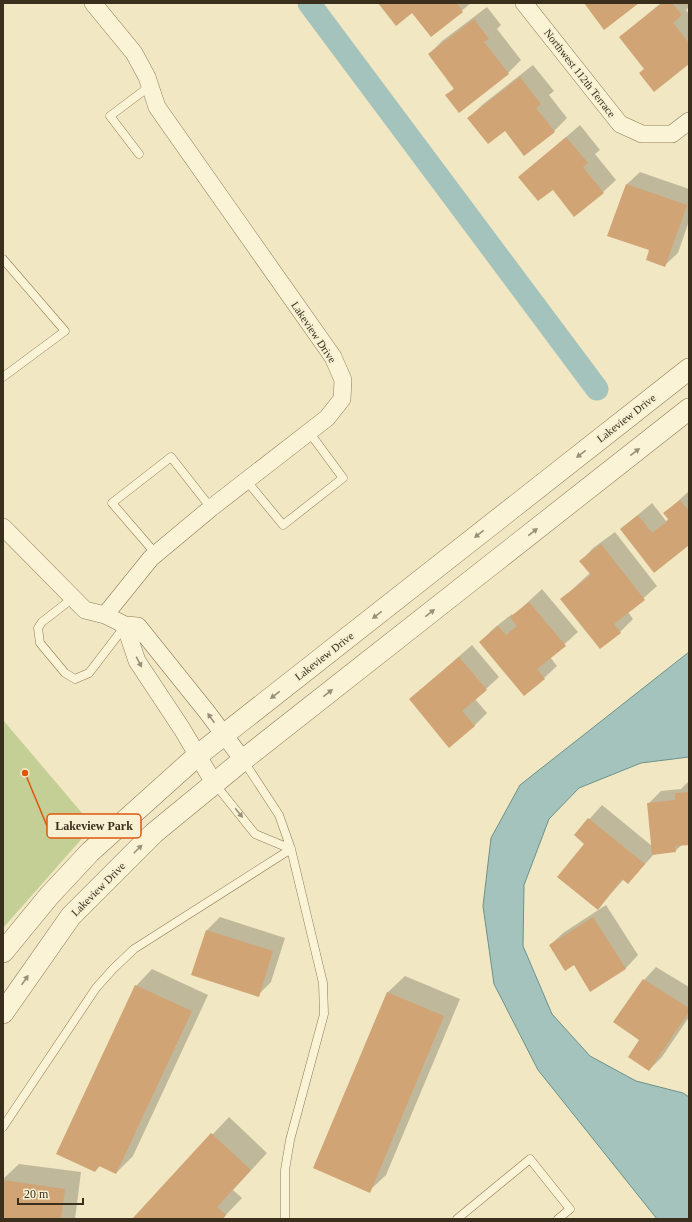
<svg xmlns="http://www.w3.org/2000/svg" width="692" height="1222" font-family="'Times New Roman',serif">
<rect width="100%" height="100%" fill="#f1e7c2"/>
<path fill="#c3cf95" d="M3,720L93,826L3,928Z"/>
<path fill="#a4c3bd" stroke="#6b928b" d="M689,652V757L641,763L579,788L549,819L524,885L523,946L552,1014L590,1056L636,1081L683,1093L689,1097V1219H657L538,1070L494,984L483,906L491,838L520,785Z"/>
<path fill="#0003" d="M380,3H471L431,36L412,12Z
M661,3H689V7L686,10L689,14V62L645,68L620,37Z
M487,7L501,25L497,29L521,60L508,73L459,111L447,96L455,87L429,54L442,41Z
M533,65L554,91L549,95L567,118L554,131L525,154L505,129L469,118L482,105Z
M580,125L600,150L595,154L616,180L603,192L520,177Z
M640,172L689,189V221L678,253L665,265L650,249L627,184Z
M689,491V546L621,529L652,503L666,521L669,518L665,513Z
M615,532L657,586L628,612L633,619L620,632L562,599L590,573L581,561L593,548Z
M542,589L578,632L550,657L557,666L544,678L480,642L493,629L512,614L513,616Z
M472,645L499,677L475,699L487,713L474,726L410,699Z
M689,781V844L682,845L675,851L655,853L628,883L624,879L598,908L586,844L575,835L602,805L652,846L648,804L661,791L681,789Z
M606,905L638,955L626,968L591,990L574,964L550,945L563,933Z
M220,917L285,938L271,982L258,995L207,930Z
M656,967L689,987V1017L662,1057L649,1070L641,1039L644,980Z
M152,969L208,995L133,1156L116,1173L101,1165L95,1171L136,986Z
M405,976L460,999L386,1175L369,1191L314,1168L388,992Z
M229,1117L267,1153L233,1190L242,1198L222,1219H133Z
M19,1164L81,1172L75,1219H3V1179Z"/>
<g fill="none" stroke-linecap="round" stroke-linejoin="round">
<path stroke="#a4c3bd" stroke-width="23" d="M309,3L597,389"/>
</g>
<path fill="#d1a475" d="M378,3H457L463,12L431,37L412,13L396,26Z
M584,3H639L604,30Z
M662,3H672L682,15L673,23L689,43V64L654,92L639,73L644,69L619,37Z
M474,19L489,39L484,42L509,74L459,113L445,95L454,89L428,54Z
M520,77L541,104L536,108L555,132L524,156L505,131L488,144L467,118Z
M566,137L588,163L583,167L604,193L574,217L553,190L538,201L518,177Z
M626,184L687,205L665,267L646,260L649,250L607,236Z
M680,500L689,511V548L688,546L654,573L620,529L638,515L652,533L669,520L663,513Z
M601,544L645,600L614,624L621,633L600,649L560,599L591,575L579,561Z
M529,602L566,646L537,669L545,679L524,696L479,642L498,626L506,635L517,626L510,617Z
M459,657L487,690L462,711L475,726L449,748L409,699Z
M689,792V845L675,846L676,852L652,855L647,803L675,800V793Z
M588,818L645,864L628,884L622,879L598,910L557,877L584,844L574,835Z
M593,917L626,969L590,992L574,965L565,971L549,945Z
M206,930L273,951L259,997L191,975Z
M643,979L689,1008V1012L649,1071L628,1057L639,1040L613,1022Z
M135,985L192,1011L116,1174L99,1166L95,1172L56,1154Z
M387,992L444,1016L370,1193L313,1168Z
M211,1133L251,1170L217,1207L226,1215L223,1219H132Z
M3,1180L65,1189L61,1219H3Z"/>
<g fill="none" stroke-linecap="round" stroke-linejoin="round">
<defs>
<path id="service" d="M139,154L110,116L150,86
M3,259L65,331L3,377
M246,480L283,525L343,478L309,432
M156,554L112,503L171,457L211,508
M73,598L42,622L38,628L40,643L65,673L75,679L89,673L125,626
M243,760L279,815L291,849L323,983L324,1014L290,1140L285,1170V1219
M215,784L255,834L291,849
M3,1127L96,988L113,969L134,949L291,849
M457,1219L530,1159L570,1209L558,1219"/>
<path id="minor" d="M93,3L134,53L147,77L157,107L333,357L343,380L342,399L327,418L211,508L151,558L105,615
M524,3L620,124L642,134H672L689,121
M3,527L85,610L105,615L125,625L138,626L207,712L243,760
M125,625L137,661L182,729L214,783"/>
<path id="tertiary" d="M3,952L49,896L90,852L197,756L689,369
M3,1013L71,916L154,833L243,760L689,409"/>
</defs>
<use href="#service" stroke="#8b7858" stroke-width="9"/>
<use href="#minor" stroke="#8b7858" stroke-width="18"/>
<use href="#tertiary" stroke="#8b7858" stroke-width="22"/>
<use href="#service" stroke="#fbf3d5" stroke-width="8"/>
<use href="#minor" stroke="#fbf3d5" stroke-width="17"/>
<use href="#tertiary" stroke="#fbf3d5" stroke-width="21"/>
</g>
<defs><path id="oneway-solid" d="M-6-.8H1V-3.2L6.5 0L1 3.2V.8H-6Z"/></defs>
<g fill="#9a9079">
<use href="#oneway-solid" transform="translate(635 452) rotate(-38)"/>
<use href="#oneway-solid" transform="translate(581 454) rotate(142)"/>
<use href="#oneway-solid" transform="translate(533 532) rotate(-38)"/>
<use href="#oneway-solid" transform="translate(479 534) rotate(142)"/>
<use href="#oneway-solid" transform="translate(430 613) rotate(-38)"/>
<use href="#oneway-solid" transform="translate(377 615) rotate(142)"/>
<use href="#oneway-solid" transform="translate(139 662) rotate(62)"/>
<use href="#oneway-solid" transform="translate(328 693) rotate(-38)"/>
<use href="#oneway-solid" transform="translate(275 695) rotate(142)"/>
<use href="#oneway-solid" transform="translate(211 718) rotate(-125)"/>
<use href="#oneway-solid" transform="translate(239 813) rotate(51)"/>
<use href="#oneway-solid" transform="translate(138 849) rotate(-45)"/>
<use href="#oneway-solid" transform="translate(25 980) rotate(-55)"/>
</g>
<g text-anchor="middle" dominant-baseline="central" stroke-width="4" stroke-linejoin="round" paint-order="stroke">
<g font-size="11" fill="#3a2e1d" stroke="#f7f0d2">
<text transform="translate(580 73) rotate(52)">Northwest 112th Terrace</text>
<text transform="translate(314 332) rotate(56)">Lakeview Drive</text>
<text transform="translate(626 418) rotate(-38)">Lakeview Drive</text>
<text transform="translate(324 656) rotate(-38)">Lakeview Drive</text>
<text transform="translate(98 889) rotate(-45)">Lakeview Drive</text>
</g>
</g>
<path fill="none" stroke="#df570d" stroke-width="1.5" d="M25 773L47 826"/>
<circle fill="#df570d" stroke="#f7f0d2" stroke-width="1.5" cx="25" cy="773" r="4"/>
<rect fill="#f7f0d2" stroke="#df570d" stroke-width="1.5" x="47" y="814" width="94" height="24" rx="4"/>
<g font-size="12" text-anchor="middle" font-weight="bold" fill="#3a2e1d">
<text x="94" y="830">Lakeview Park</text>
</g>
<rect width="692" height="1222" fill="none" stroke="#3a2e1d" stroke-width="8"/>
<path d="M18 1198v6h65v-6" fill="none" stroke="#3a2e1d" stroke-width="2"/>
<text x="24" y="1198" font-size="12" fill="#3a2e1d" stroke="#f7f0d2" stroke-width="3" paint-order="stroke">20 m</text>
</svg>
